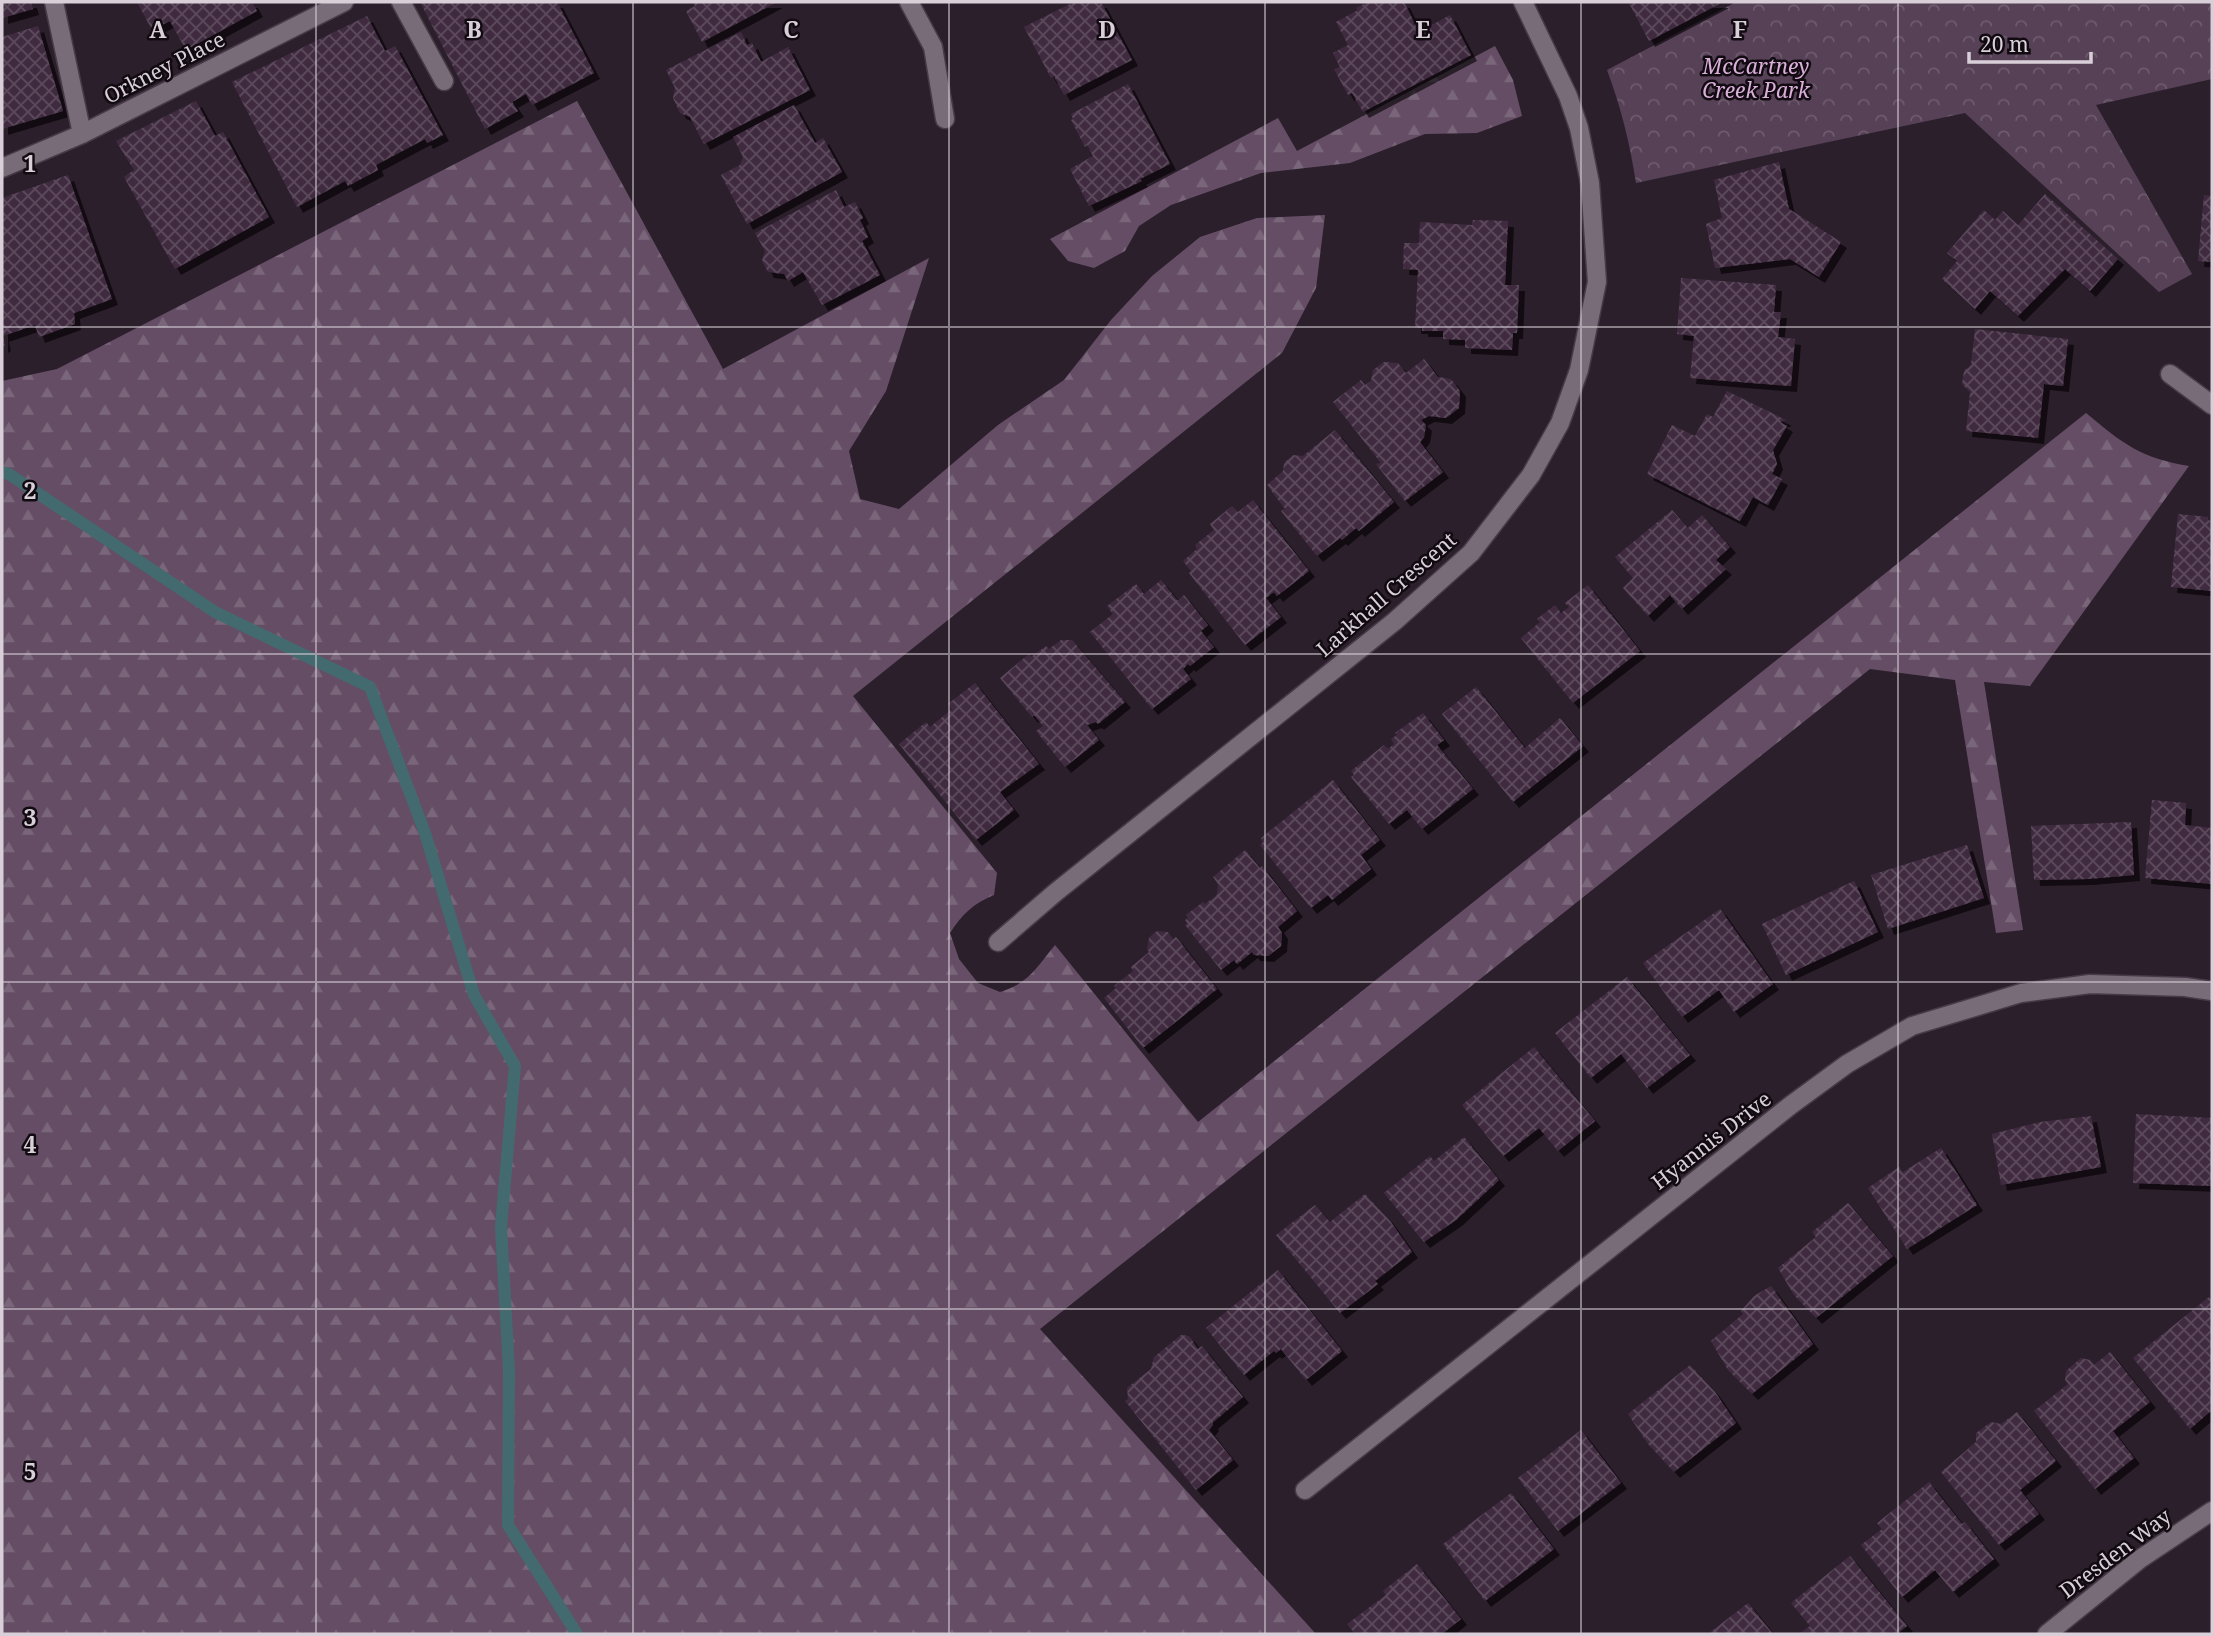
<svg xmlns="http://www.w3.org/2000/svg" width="2214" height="1636" font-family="'Noto Serif',serif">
<defs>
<pattern id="forest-firs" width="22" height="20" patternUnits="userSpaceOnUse" patternTransform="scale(1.75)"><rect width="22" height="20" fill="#654e65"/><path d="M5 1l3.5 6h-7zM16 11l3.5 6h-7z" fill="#7a667a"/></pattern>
<pattern id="park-crowns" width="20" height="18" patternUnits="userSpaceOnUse" patternTransform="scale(1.75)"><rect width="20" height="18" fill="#564156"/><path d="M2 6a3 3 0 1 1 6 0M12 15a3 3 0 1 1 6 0" fill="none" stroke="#6e5b6e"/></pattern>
<pattern id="building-cross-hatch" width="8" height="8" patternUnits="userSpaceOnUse" patternTransform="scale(1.75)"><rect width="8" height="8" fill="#412c41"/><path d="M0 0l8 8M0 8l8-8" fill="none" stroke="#5c4a5c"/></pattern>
<filter id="shadow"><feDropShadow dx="6" dy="6" stdDeviation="0" flood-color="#0009"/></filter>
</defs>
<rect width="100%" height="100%" fill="#2c1f2c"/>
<path fill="url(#forest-firs)" d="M1495,46L1513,80L1522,116L1477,133L1425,134L1350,163L1261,173L1171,205L1139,226L1125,251L1094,268L1068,261L1050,239L1278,118L1297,151Z
M577,101L723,369L929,258L886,391L849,451L860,499L899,509L998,425L1064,380L1111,320L1152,276L1200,237L1257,218L1325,215L1316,288L1282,353L853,696L997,873L994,895C974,903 962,914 950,933L959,959L978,983L1000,992C1028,984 1037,967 1055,945L1198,1122L2086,413C2123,444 2141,458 2189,466L2030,686L1984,682L2023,930L1996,933L1955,680L1870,669L1040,1329L1316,1634H2V381L57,369Z"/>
<path fill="url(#park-crowns)" d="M1736,2H2212V79L2096,105L2192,274L2159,292L1965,113L1636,183C1630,144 1621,107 1607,70Z"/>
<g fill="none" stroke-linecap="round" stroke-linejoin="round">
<path stroke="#436b6f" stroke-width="12" d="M2,472L9,474L215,612L370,687L425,833L474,995L515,1066L501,1227L509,1370L508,1525L577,1634"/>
</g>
<path fill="url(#building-cross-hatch)" filter="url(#shadow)" d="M2,2H31L33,9L2,18Z
M137,2H252L257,11L186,50L170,21L152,30Z
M420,2H557L594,73L532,105L526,94L512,102L518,111L485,129Z
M693,2H777L702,42L686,11L695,6Z
M1074,2H1101L1132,60L1064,95L1054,76L1051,78L1024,27Z
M1368,2H1404L1419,32L1450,15L1471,55L1363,112L1352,93L1348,95L1334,69L1340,67L1333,53L1348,45L1336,22L1358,10L1356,8Z
M1631,2H1723L1649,41L1629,3Z
M367,16L385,51L395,46L443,135L427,143L425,139L376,165L378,170L348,186L345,181L297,207L232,82Z
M38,26L63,111L2,129V37Z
M741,32L747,45L752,43L761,62L788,47L810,90L704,144L690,117L680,113L673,98L675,88L666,70Z
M1128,84L1170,164L1140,179L1142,181L1089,206L1070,169L1093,156L1087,145L1085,147L1071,120L1073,119L1071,114Z
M196,101L215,136L223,132L269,217L175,269L124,177L134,170L116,141Z
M794,105L815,143L823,138L842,172L747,224L721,175L740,165L743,157L733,137Z
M1779,162L1789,209L1841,242L1819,277L1790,259L1715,268L1706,224L1722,218L1714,180Z
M68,175L112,299L74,313L75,324L39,337L35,325L3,336L5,345L2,347V198Z
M836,190L844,207L855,202L863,218L860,220L868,237L862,241L880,275L822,305L803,272L788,281L784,274L768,272L762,261L765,251L755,233Z
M2045,194L2118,259L2090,291L2065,269L2018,316L1990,291L1975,309L1942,279L1957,261L1947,253L1984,210L1995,220L2003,211L2018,225Z
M2204,195L2212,196V262L2198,261Z
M1473,220L1508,221L1505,285H1519L1517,333H1513L1512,350L1465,348V340L1443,339V331H1422V328H1415L1418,270L1403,269L1404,243H1419L1420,222L1472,225Z
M1681,278L1776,285L1774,312H1781L1778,337L1795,339L1791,386L1690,378L1694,336L1677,334Z
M1975,329L2068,339L2063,386L2044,384L2038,438L1966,431L1970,392L1962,384L1964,371L1971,365Z
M1424,359L1438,377L1451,379L1460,391L1459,408L1446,418L1429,416L1421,420L1426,425L1424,437L1420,442L1443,472L1405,501L1376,464L1381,463L1333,402L1361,380L1365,385L1371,381L1373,370L1384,362L1398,363L1406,373Z
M1727,391L1786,420L1780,422L1787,426L1773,450L1777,464L1772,474L1782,479L1768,505L1753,497L1740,521L1647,474L1672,425L1695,436L1707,414L1713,417Z
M1335,430L1394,502L1359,531L1356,528L1342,540L1340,538L1317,556L1281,511L1285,509L1267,485L1283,471L1284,463L1293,455L1303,456Z
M1253,500L1309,571L1277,596L1274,592L1266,598L1281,617L1245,645L1189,573L1191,571L1183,561L1197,549L1195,545L1214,530L1210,524L1232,506L1238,512Z
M1672,510L1688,528L1702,515L1730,547L1716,560L1726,569L1682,609L1670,595L1648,616L1623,588L1633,578L1615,557Z
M2178,514L2208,517V520L2212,521V591L2171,587Z
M1161,580L1178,601L1184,595L1208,625L1201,631L1214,647L1190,666L1188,664L1183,669L1191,679L1152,709L1090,632L1113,614L1107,606L1136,584L1144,594Z
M1588,585L1640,651L1573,703L1521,638L1540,622L1537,619L1555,605L1561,613L1569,607L1565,603Z
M1061,640H1072L1125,702L1098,724L1096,722L1087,725L1099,740L1065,767L1036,731L1043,726L1034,715L1032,717L1000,678L1029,654L1031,657L1046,646L1049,649Z
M975,683L1039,764L1000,792L1014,810L976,840L899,744L926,722L930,727L952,709L948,704Z
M1476,687L1525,748L1560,718L1583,746L1513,802L1442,714Z
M1423,713L1444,740L1437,745L1473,789L1422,829L1407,810L1389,824L1351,777L1354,775L1351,771L1384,745L1388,749L1394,744L1391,739L1397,735L1395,733Z
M1333,780L1380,840L1361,855L1371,869L1332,900L1328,895L1311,908L1260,845L1263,842L1261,838Z
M2152,800L2186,803L2185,825L2212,828V884L2145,878Z
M2131,822L2134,875L2088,879L2034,880L2031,826Z
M1967,845L1984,898L1888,929L1871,875Z
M1245,850L1260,868L1262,866L1297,911L1278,927L1282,933L1281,946L1268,956L1254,955L1252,952L1237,964L1234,960L1221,970L1185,925L1187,923L1185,920L1188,918L1186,915L1203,902L1205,904L1217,895L1218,884L1213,877Z
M1854,881L1878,932L1786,975L1762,924Z
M1720,909L1773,984L1734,1012L1719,990L1682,1017L1643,963Z
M1157,931L1168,932L1173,939L1176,937L1217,989L1143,1048L1104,998L1116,988L1114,986L1133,971L1131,967L1149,952L1147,949L1149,938Z
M1627,977L1690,1055L1647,1088L1621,1054L1591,1078L1555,1033Z
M1534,1047L1595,1121L1558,1151L1539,1128L1503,1156L1462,1105Z
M2136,1114L2212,1118V1186L2133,1183Z
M2091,1116L2101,1167L2001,1185L1992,1134L2040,1122Z
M1464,1137L1499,1180L1456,1220L1424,1242L1384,1193L1430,1156L1434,1161Z
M1941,1148L1977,1205L1907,1249L1868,1188L1899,1167L1903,1172Z
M1365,1194L1390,1221L1412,1252L1375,1281L1378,1284L1340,1313L1276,1235L1315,1205L1330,1222Z
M1848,1203L1893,1256L1816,1318L1794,1295L1778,1268L1816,1237L1812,1232Z
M1278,1270L1342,1351L1306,1380L1281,1349L1276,1353L1274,1351L1244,1375L1206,1328Z
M1771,1286L1813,1344L1752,1394L1728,1370L1711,1341L1743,1314L1741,1311L1754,1296Z
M2209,1297L2212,1301V1410L2190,1429L2133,1358Z
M1181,1335L1189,1336L1198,1349L1202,1346L1243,1397L1212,1423L1213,1425L1209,1430L1233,1460L1196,1490L1125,1401L1128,1399L1127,1388L1151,1369L1154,1357Z
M2110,1352L2150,1402L2113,1431L2134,1458L2095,1489L2034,1411L2068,1384L2065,1380L2066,1371L2081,1358L2090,1360L2094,1365Z
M1690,1365L1715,1392L1736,1423L1674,1472L1648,1444L1628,1414Z
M2017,1412L2056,1461L2020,1490L2039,1514L1999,1545L1941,1472L1976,1442V1433L1991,1422L2001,1424Z
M1581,1430L1621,1483L1558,1531L1518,1478Z
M1929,1482L1962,1524L1965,1522L1994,1559L1953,1592L1935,1570L1902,1597L1861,1545L1882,1529L1877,1523Z
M1511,1493L1554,1549L1485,1601L1443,1544Z
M1850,1556L1907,1626L1897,1634H1799L1810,1626L1791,1603Z
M1417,1564L1461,1619L1442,1634H1355L1347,1624L1386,1595L1383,1591Z
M1748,1603L1773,1634H1708Z"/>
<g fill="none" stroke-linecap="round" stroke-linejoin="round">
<defs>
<path id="minor" d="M54,2L82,134
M401,2L444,81
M909,2L933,47L945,119
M2,168L82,134L344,2
M2170,374L2212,405
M998,942L1056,892L1395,621L1471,553L1531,475L1560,423L1579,370L1597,282L1590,183L1579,128L1568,96L1523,2
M1305,1490L1791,1105L1847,1064L1912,1026L2021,993L2090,984L2185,987L2212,991
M2047,1634L2140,1559L2212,1511"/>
</defs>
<use href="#minor" stroke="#483b48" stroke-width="21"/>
<use href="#minor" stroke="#776c77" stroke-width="18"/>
</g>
<path fill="none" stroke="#d8cfd8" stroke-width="2" stroke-opacity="0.55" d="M316,2V1634M633,2V1634M949,2V1634M1265,2V1634M1581,2V1634M1898,2V1634M2,327H2212M2,654H2212M2,982H2212M2,1309H2212"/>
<g text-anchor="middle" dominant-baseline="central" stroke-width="5" stroke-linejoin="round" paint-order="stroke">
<g font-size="21" font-style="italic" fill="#daafda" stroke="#110b11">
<text x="1756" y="66">McCartney<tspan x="1756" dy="24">Creek Park</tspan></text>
</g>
<g font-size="21" fill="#d8cfd8" stroke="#110b11">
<text transform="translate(164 67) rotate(-27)">Orkney Place</text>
<text transform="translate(1386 594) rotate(-41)">Larkhall Crescent</text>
<text transform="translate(1711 1140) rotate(-38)">Hyannis Drive</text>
<text transform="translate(2115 1553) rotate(-37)">Dresden Way</text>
</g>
</g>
<g font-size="23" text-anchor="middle" font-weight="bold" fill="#d8cfd8" stroke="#110b11" stroke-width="5" stroke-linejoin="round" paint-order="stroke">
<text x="158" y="38">A</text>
<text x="474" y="38">B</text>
<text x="791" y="38">C</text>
<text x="1107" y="38">D</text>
<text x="1423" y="38">E</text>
<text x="1740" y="38">F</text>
<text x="30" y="172">1</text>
<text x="30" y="499">2</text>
<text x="30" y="826">3</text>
<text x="30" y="1153">4</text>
<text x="30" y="1480">5</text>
</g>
<rect width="2214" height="1636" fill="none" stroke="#d8cfd8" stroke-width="7"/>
<path d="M1969 52v10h122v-10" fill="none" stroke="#d8cfd8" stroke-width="3.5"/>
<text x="1980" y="52" font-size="21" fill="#d8cfd8" stroke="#110b11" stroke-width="5" paint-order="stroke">20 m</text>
</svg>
